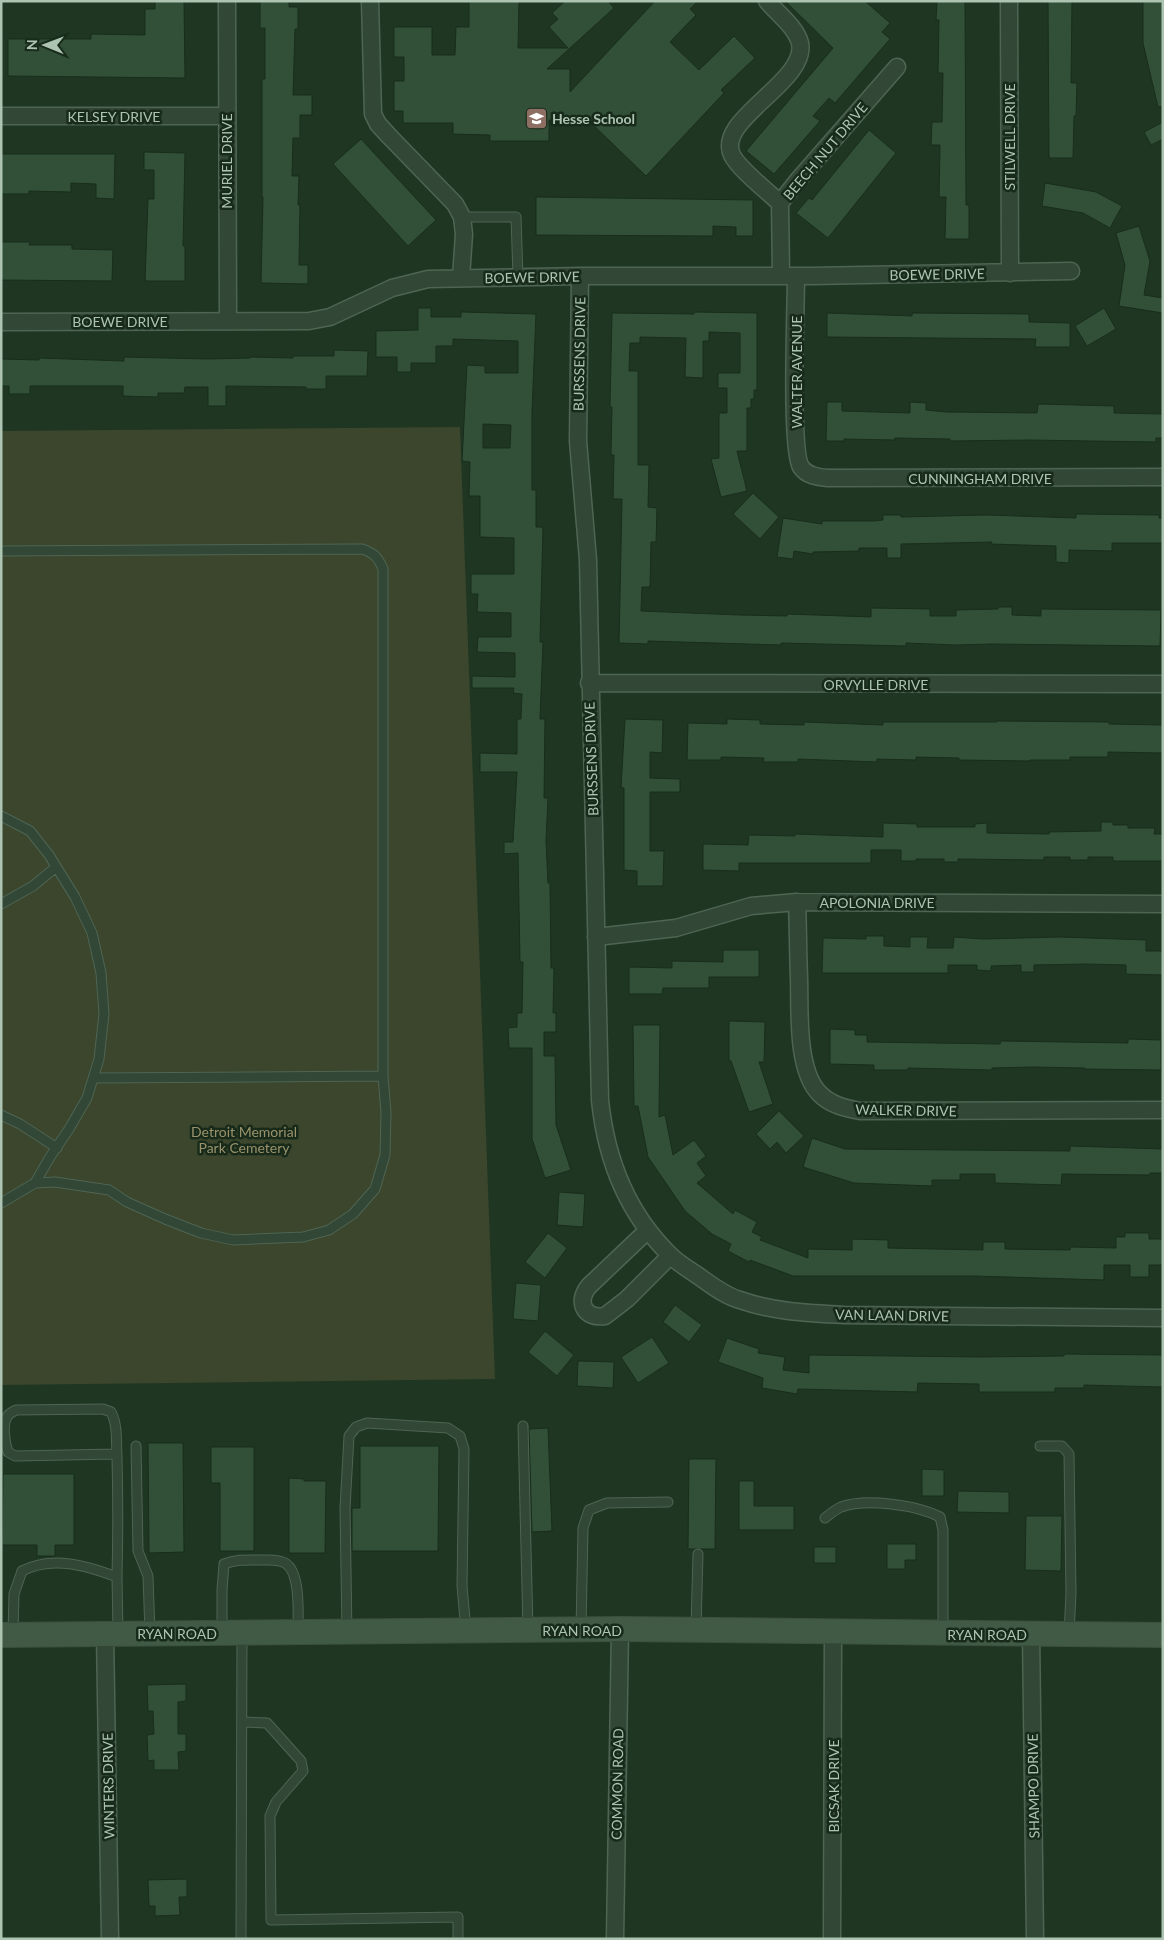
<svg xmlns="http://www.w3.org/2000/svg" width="1164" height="1940" font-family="Lato,sans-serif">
<rect width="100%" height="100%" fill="#1e3622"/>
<path fill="#3b462c" d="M460,427L495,1379L1,1385V431Z"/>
<path fill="#325037" stroke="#192d1d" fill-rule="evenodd" d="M155,1H184L185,78L8,76V39H91V34L145,35V9H155Z
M260,1H289V7H298V29H295L293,95H312V115H300V138H293L292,176H299L298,205H300L299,265H308V284L261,283L263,197H262V79H265V28H260Z
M469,1H519L518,48H568L549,27L558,19L552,13L565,1H608L614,8L547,69H570V92L655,1H698L690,9L696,15L670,42L699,70L734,36L755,58L721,90L724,93L646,176L589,121L549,120V141H490V135L453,134V123H403V111H394V81H404V57H394V27H432V55H455L456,27H469Z
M785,1H865L890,23L882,32L890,39L835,103L829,98L813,116L820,121L774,174L746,151L833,48Z
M937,1H965L966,205H969V239H945L946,197H939L940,145H931L932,122H942L943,73H938L939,20H936Z
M1048,1H1072L1071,83H1077L1076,116H1074L1073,158H1049Z
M1143,1H1163V106L1158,107L1143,43Z
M1163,122V139L1151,145L1144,132Z
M869,130L896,153L828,238L796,213L809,198L812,200Z
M361,139L436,220L408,246L333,164Z
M144,152L185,153L183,246H185V281H145L148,199H154V170H144Z
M1,154H115L114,199L96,198V184L71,183V192L29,191V194H1Z
M1045,183L1096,192L1122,206L1110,228L1083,213L1042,206Z
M536,197L753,200V236H736V227L713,226V236L536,235Z
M1139,226L1150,261L1144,295L1163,298V313L1119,306L1125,265L1116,233Z
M1,242H30L29,245H72V249L113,250L112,281L1,280Z
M418,308H431V317H461V312L536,314L532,411V490H536V527H543L540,642H543L540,719H545L544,798H548L546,841L548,883H550L551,968H554L553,1013H556V1032H544V1056H555L556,1125L571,1170L545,1178L532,1139V1048H509L508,1028L517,1027V1013H522L523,962H520L518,853L504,854V842H513L517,772H480V753L517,754V719H521L522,694L513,693L514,688H472V676L515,677V653L477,652L478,637H511V613L477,612L478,594H471V574H514V538L480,537V496H469L470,462L462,461L467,365L485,366V373H518V341L453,339V346H436V363H411V372H397V357H376V331L418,330ZM483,424L511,425L510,448H483Z
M1104,308L1116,329L1087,346L1075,326Z
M694,312L757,313V390H754V399H751V408H747V451H737L747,491L721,497L711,459L719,458V413H727V388H718V373H740V333L709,332V341H703V378L685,377L686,338L640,337V343H630L629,371H638V465H649L648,507L657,508L656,542H651L650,587H642L641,611L739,615L787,616V614L871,617V608L930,609V616H956V610L998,609V607H1012V615L1041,616V609L1161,610L1160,646L991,644L956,645L906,643V646L781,643V645L648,641V644L619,643L622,499H613L614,455H611L612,407H610L612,313L694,314Z
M827,313L912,316V313L1029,314V322L1070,323V347H1035L1036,339L827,337Z
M334,350L368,351L367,376H326V389H306V387L226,386V406H208V387H185L184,393H158V397L123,396V386H30V394H9V386H1V359L39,360V358L124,361V357L208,359L250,358V357L293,358V356H334Z
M827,402H842V411L910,413V402L926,403V410L946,412L1037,413L1038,404L1114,406V413L1163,414V438H1156V442L1030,440L950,441V439L895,438V440L844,439V441H826Z
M753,493L779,517L760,539L733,514Z
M1076,514L1159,515V518H1163V543H1112V551L1069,550V563L1056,562V546L991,544L992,542L901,544V558H887V548H859V551L813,552V554L794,551L793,559L777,557L783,518L822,524V521H874L883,520V515H901V517L987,515L1076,518Z
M625,719L663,720L662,753L650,752V778L680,779V792H650V851H664L663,886H637V871L624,870V788L621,787Z
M727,719L760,720V724L804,725V722L883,725V722H997V721L1109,722V724L1163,725V753L1108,752V757H1070V760H1030V761L959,760V758L916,757V760L877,759V762L798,759V762H763L764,758L721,757V760H687L688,723L727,724Z
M1101,822H1113V825H1128V828H1155L1154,834H1163V861H1113V857H1088V860H1070V857H1044V860L958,859V862H944V859H916V861H901V850H871V863H739V871L703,870V844L748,845L749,835L795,836V834L883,837V823L917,824V827H975V824L987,823V833L1049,834V832L1101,831Z
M866,936H884V946L910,947V937H928L927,948H953L954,937L983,939L1060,937L1146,940V951H1163V975L1126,974V965L1087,964L1034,965V972H1021V965L991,966V971L977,970V965H948V973H822L823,938L866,939Z
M723,950H759V977H709V988H663L662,994H629V967L672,968V961L723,962Z
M729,1021L765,1022L764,1062H759L773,1104L749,1112L731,1061H729Z
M633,1025H660L659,1117L665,1115L673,1155L694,1140L706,1156L697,1163L706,1176L697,1183L733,1214L735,1210L757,1222L752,1232L762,1237L760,1240L808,1258V1249L852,1250V1239L888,1240V1248L983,1250V1242H1005V1249L1070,1250L1071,1247L1116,1248V1237H1125V1233H1149V1239H1163V1265H1149V1277H1130V1265H1104V1280L974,1276H793L750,1260L749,1262L728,1251L731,1244L712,1234L685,1211L648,1157L638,1106H634Z
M830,1029L855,1030V1035H867V1042L1000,1044L1001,1041L1128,1043V1039L1161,1040V1070L1085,1069V1068L1034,1067L992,1068V1070L908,1068V1070H874V1065L830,1064Z
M779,1111L804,1136L786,1153L777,1142L770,1149L756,1134Z
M812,1138L845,1149L1070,1151V1146L1163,1149V1173H1150V1175L1062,1174L1061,1185L995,1183V1174H960V1180H932V1186L854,1183L803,1167Z
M559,1192L585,1194L583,1227L557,1225Z
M548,1233L567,1248L545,1278L525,1262Z
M516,1283L541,1285L538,1321L513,1319Z
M675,1305L702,1325L689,1342L663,1322Z
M545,1331L574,1355L557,1376L528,1352Z
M652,1337L669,1363L638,1383L621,1357Z
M727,1338L759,1349L758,1353L785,1357L783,1370L809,1373V1355L979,1357L1064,1356V1354L1163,1355V1387L1084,1385V1388H1055V1392H979V1384L918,1383L917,1392L798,1389L797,1394L762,1388L763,1378L718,1362Z
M578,1361L614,1362L613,1388L577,1386Z
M548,1428L552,1531L532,1532L529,1429Z
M148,1443H183L184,1552L149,1553Z
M360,1446H439L438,1551H352V1508H360Z
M211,1447H254V1551H220V1483H211Z
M689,1459H716L715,1549H688Z
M922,1469L944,1470V1496H922Z
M3,1474H74V1545H55V1556H37V1545H2Z
M289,1478L304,1479V1481H326L325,1553H289Z
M739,1481H754V1506H794V1530H739Z
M958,1491L1009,1492V1513L957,1512Z
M1026,1516H1062L1061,1571L1025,1570Z
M887,1544H916V1560H905V1569H887Z
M814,1547H836V1563H814Z
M186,1684V1701L178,1702V1734H186V1751L178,1752L179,1770H154V1760L148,1761L147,1735L154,1734L153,1711H148L147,1685Z
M187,1879V1897H179L180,1915L155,1916V1906H149L148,1880Z"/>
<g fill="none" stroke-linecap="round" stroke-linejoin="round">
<defs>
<path id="lane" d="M462,217H516L518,277
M1,551L362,549C374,553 378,557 383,569V1076L386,1113L385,1155L375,1189L353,1214L329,1230L303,1237L233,1240L201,1233L165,1219L127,1202L109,1190L55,1182L35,1183
M1,816L30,831L49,855L75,897L92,933L101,973L104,1014L99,1059L87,1098L69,1129L50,1157L35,1183L1,1203
M1,904L33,886L56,867
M94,1078L383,1076
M1,1115L20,1124L57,1148
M523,1426L528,1630
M136,1446L138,1551L148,1576L150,1633
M1040,1446H1062L1069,1454L1071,1593L1069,1634
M116,1454L15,1456L8,1452C5,1444 2,1425 7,1417C9,1413 12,1412 16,1410L103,1409L111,1412C118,1425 116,1442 117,1457C118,1497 118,1537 117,1577
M825,1518C830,1514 836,1509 841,1507C866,1498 917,1505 940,1517L943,1530V1631
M696,1628L698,1554
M581,1629L583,1528L589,1510L607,1503L668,1502
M222,1631V1590L224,1564C237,1559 248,1560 262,1560C270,1560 278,1559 285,1563C301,1572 298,1615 298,1632
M347,1632L345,1508L349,1436L356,1427L367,1423L448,1428L460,1436L464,1449L462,1586L466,1631
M13,1634L14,1594L22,1571C53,1555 87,1566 117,1577L118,1634
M242,1722L267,1723L301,1761L303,1771L276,1802L270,1816L271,1920L458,1917V1939
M241,1939L242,1633"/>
<path id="street" d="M227,1L228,321
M370,1L373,114L378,124L389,136L455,204L462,217L464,234L461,278
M767,1C777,13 796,27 800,43C808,82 715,119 732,155C738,168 768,192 780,203
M1009,1L1010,273
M1,116H226
M781,275L780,203L799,179L897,67
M580,276L578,441L588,560L600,1100C606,1159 626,1212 670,1255C678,1263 688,1269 697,1275C710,1284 725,1296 740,1300C774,1312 809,1313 844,1315L1163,1318
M796,276C796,306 790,450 801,467C807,476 818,477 828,478L1163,477
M1,322L309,321L330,317L392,288L428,279L580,276H812L1071,271
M589,683L1163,684
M797,902C798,927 798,953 799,978C800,1010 796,1069 819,1093C830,1105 845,1108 860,1111L1163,1110
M596,937L676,928L751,906L797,902L1163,904
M648,1230L589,1286C576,1302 584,1319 605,1316L627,1299L670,1256
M105,1634L110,1939
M1031,1634L1035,1939
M615,1939L620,1629
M832,1939L833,1633"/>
<path id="secondary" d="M1,1635L620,1629L1163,1635"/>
</defs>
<use href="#lane" stroke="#4f6554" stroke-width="11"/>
<use href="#street" stroke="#4f6554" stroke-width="19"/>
<use href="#secondary" stroke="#3b503f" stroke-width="26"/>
<use href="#lane" stroke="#324736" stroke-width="9"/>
<use href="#street" stroke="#324736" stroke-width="16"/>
<use href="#secondary" stroke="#405a45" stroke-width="24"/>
</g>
<defs>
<symbol id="school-square" viewBox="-11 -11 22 22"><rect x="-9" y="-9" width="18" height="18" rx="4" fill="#8d6e63" stroke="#182b1b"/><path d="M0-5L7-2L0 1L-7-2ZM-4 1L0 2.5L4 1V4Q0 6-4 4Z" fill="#fff"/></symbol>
</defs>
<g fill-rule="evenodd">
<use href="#school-square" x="524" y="106" width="25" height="25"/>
</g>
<g text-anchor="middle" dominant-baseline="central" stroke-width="5" stroke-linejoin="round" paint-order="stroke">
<g font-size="14" fill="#acc4b1" stroke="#182b1b">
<text x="114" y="116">KELSEY DRIVE</text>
<text transform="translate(1009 137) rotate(-90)">STILWELL DRIVE</text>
<text transform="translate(825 151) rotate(-50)">BEECH NUT DRIVE</text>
<text transform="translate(226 161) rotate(-90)">MURIEL DRIVE</text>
<text transform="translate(937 274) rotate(-1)">BOEWE DRIVE</text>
<text transform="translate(532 277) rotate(-1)">BOEWE DRIVE</text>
<text x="120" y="321">BOEWE DRIVE</text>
<text transform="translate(579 354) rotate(-89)">BURSSENS DRIVE</text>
<text transform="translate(796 372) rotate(-90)">WALTER AVENUE</text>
<text x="980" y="478">CUNNINGHAM DRIVE</text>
<text x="876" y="684">ORVYLLE DRIVE</text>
<text transform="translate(591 759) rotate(-92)">BURSSENS DRIVE</text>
<text x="877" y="902">APOLONIA DRIVE</text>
<text transform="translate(906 1110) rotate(1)">WALKER DRIVE</text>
<text transform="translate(892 1315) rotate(1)">VAN LAAN DRIVE</text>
<text x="582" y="1630">RYAN ROAD</text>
<text x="177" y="1633">RYAN ROAD</text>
<text x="987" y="1634">RYAN ROAD</text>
<text transform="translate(617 1784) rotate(-89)">COMMON ROAD</text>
<text transform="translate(108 1786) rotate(-91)">WINTERS DRIVE</text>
<text transform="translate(833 1786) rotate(-90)">BICSAK DRIVE</text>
<text transform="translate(1033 1786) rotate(-91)">SHAMPO DRIVE</text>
</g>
<g font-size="14" font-weight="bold" fill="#acc4b1" stroke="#182b1b" text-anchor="start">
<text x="552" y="118">Hesse School</text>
</g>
<g font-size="14" fill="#9a926b" stroke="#182b1b">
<text x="244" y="1131">Detroit Memorial<tspan x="244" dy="16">Park Cemetery</tspan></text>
</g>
</g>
<rect width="1164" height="1940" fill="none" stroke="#acc4b1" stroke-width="5"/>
<g transform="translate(45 45) rotate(271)" stroke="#182b1b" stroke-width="4" paint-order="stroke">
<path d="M0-4L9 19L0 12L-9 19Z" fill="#acc4b1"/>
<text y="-8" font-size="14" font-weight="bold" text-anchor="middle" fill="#acc4b1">N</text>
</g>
</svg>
